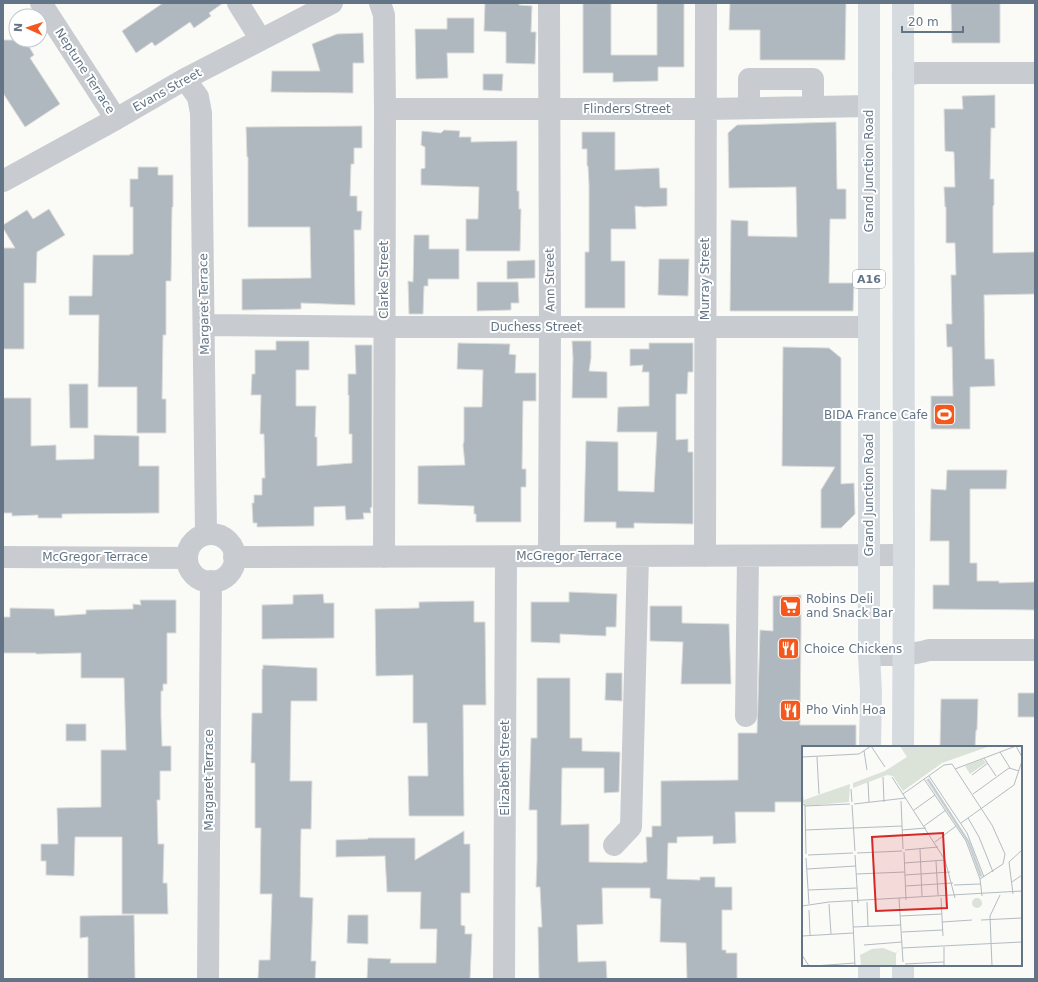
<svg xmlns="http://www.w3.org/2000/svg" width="1038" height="982" font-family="'DejaVu Sans',sans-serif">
<rect width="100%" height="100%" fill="#fafaf7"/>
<path fill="#b0b8bf" stroke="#dcdcd9" d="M163,3H223L209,13L211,16L194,28L190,22L155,46L152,42L136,53L122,31Z
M485,3H519V5L532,6L531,32H536L535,64L506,63V32L484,31Z
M583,3H611V55H657V3H684V67H658V81L613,82V73H583Z
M730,3H846L845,60H760V30H729Z
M951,3H1000V43H952Z
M447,18H474V53H447L448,78L416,79L415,29H447Z
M363,33L364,63H353V93L271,92L272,71H320L312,44L337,34Z
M3,40H25L34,55L30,58L60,104L25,127L3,93Z
M483,74H503L502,91L483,90Z
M995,95V128H991L990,179H994V205L993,206V253L1035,252V294L984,295L985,359H994L995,386L970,387V429H931V396H953L952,347H947L946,324H952L951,275H956L955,243H946V207H945L944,187H955L954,152L945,151L944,109H963L962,96Z
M836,122L837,189H846V219H830L829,283H854L853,311H730L731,220L748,221V236L797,237L796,187L729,188L728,133L737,125Z
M362,126V148H354V164H351L350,196H357V211H362L361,230H354L355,305L301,303V309L242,310V279L311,278L310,227H248V157H247L246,127Z
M444,130L460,131L459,137H471V142L517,141V191H519V209H521L520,251H466V219H478L479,187L421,185V169L425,168V147L421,145L422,131L441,133Z
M582,132H615V170L659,168L660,188H667V206L644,207L635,206L636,229H611V261H625V308H585V252H589V185L588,166H587V149H582Z
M138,167H158V175H173V207H172L171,281H166V335H163L162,399H166V433H137V387H98L99,315H69V296H92L93,255H130V254H133V207H130V179H138Z
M49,209L65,235L37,252L36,283H24V349H3V248H15L3,228V225L27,210L33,219Z
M414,235H429V249H459V279H428V286H424L423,314H409L408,281L413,282Z
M659,259H689L688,296L658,295Z
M535,260V278L507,279V261Z
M477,282H518L519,303H511V310L477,311Z
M276,341H309V370H296V406H316L315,437H317V466L352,463V434H349V395H348V374H356L355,345H372V507L370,508L371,513H363L364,519L346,520L345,506L314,507V526L257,527V523H253L252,503H254V495H262V478H265L264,434H260L261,395H251L252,374H255V350H276Z
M572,341H591V358L589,371L607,372V398H572L573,358Z
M458,343L510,344L509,354L516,355L515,373H536V401H523L522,469H526V487H521V522H476V514H474V506L418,504V466L465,465L463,445L464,441V407H482L483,370L457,369Z
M649,343H693V372H688L687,394H676V440L688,439V452H693V524L634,523V528H616V522H584L586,441L618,442V491L654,492L657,432H617L618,407L649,406V372H642L643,365L630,366V349H649Z
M783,347L829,348L841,358V484L854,483L855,514L841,528H821V490L835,467L782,466Z
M69,384H88V428H70Z
M3,398H31V446L56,445V460L94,459V435L139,436V466H159V513L62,514V518H38V515L12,516V513H3Z
M947,470H1007L1006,489H970V563H977V581H999V583L1035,582V610L933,609V585H949V541H930L931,489L946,490Z
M569,592L617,594L616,627H606V636L560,634V643L531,642V602H569Z
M323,594L324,603H334V638L262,639V605L293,604V595Z
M801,595V631L800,725H856V747H803V802H775V812H735L736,843L713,844V836L677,837V843H668L667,879L700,880V877H715V887H732V910H722V950H726V953H737V979H687L686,943L660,942L661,899L650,898V888H602L603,924L577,925L578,962L606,961L607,979H539L538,927H542L540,887H536L537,861V810H529L531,738H537V678H570V738H582V751L620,752L619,792L604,793V768H562L561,825L589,824V862L643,863V862H647L646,837H652V826H661V781L738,780V733H757L760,630L773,631V596Z
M140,600H176V633H167V684H163V691H161V717L162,746H171V771H160V800H157L158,844H164L163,883H167L168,914H122V837H75L74,876L46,875V861H41V844H58L57,808L101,807V750H126L124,678H81V653L36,654V653H3V617H10V608L54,609L55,616L86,614V610L133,609V604L141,605Z
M474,601V622H485L486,705H463L464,816H409L408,776H428L427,723H413V675L376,676L375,609L419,608V602Z
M650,606H682V623L729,624L731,684H681L683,642L650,641Z
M263,665L317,668V701H291L290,781H312L311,829H301L300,897L313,898L311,961H316L315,979H258L259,960H270L272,894H260L261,828H255V763H251L252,713H262V669H263Z
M606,673H622V701L605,700Z
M1018,693H1035V717H1018Z
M941,699H978L977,730H976L975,747H940Z
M66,724H86V741H66Z
M464,831V844H470V893H461V925L465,926V934H472L470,979H367L368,958L391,959L390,963H436L437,929H420L421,892H387L385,856L336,857V840L368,839V838H415V860Z
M134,915L135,979H88V937L80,938V916Z
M348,915H368V944L347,943Z"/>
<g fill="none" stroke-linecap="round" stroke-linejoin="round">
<path stroke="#c8ccd0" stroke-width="22" d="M41,3L116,119
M238,3L261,40
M380,3L384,15L385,109L384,557
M549,3L550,327L549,556
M903,75L917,73H1035
M185,79L198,97L201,113L206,534
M749,108V79H813V107
M385,109H707L869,106
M3,181L116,119L185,79L332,3
M204,325L402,327H869
M187 558a24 24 0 1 1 48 0a24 24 0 1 1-48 0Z
M705,556L706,3
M3,557L187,558
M234,557L904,555
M869,655C889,655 909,656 929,650H1035
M746,716L748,556
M614,845L631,827L638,556
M208,979L211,581
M504,979L506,557"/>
<path stroke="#d6dbdf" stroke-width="22" d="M869,3V655L871,692L870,747
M903,747L904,555L903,3
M869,965V979
M903,965V979"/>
</g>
<defs>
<symbol id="stadium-square" viewBox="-11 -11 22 22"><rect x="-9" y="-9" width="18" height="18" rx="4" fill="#f4581d" stroke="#fff"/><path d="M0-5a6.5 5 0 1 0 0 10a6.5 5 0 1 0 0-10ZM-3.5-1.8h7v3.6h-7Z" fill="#fff"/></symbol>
<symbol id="supermarket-square" viewBox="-11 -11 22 22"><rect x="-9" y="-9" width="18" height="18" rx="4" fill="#f4581d" stroke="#fff"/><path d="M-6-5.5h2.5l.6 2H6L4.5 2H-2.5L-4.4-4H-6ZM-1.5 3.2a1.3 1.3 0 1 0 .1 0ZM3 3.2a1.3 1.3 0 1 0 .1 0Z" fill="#fff"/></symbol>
<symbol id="restaurant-square" viewBox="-11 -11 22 22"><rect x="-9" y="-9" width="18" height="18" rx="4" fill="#f4581d" stroke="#fff"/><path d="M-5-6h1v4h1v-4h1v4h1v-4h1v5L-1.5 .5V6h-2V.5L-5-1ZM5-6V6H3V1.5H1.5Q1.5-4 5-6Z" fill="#fff"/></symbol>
</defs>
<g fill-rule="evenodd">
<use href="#stadium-square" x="932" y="402" width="25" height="25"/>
<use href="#supermarket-square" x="778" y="594" width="25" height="25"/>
<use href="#restaurant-square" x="776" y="636" width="25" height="25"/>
<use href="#restaurant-square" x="778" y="698" width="25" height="25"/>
</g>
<g text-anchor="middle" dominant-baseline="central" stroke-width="4" stroke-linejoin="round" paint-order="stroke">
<rect fill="#fff" stroke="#919eaa" stroke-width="1" x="853" y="270" width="32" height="18" rx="3"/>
<g font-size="11" font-weight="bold" fill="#627485">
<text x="869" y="279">A16</text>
</g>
<g font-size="12" fill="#627485" stroke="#fff">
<text transform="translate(85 71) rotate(57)">Neptune Terrace</text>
<text transform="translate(167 90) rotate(-29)">Evans Street</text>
<text x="627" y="109">Flinders Street</text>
<text transform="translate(869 171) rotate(-90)">Grand Junction Road</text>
<text transform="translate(705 279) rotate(-90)">Murray Street</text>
<text transform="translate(384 280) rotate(-90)">Clarke Street</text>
<text transform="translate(550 280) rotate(-91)">Ann Street</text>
<text transform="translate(204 304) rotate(-91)">Margaret Terrace</text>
<text x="536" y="327">Duchess Street</text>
<text transform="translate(869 495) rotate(-90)">Grand Junction Road</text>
<text x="569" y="556">McGregor Terrace</text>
<text x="95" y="557">McGregor Terrace</text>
<text transform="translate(505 768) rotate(-90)">Elizabeth Street</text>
<text transform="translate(209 780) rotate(-90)">Margaret Terrace</text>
</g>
<g font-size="12" fill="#627485" stroke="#fff" text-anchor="start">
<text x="928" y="415" text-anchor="end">BIDA France Cafe</text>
<text x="806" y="599">Robins Deli<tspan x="806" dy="14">and Snack Bar</tspan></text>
<text x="804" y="649">Choice Chickens</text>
<text x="806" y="710">Pho Vinh Hoa</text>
</g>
</g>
<g transform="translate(802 746)">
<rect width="220" height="220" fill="#fafaf7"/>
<path d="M98,0H188L140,17L101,45L91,30L85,29L51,42V37L83,25L105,11ZM181,13L184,17L168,28L163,20ZM126,32L169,98L181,131H178L166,97L124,34ZM48,38L47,56L4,60L2,57V54ZM170 157a5 5 0 1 1 10 0a5 5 0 1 1-10 0ZM81,202L94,207L97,203L94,208V220H59L58,209L70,203Z" fill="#dbe2d8"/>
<path fill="none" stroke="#c3cdd3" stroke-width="2" d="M126,33L166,95L179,130"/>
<path fill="none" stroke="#b4bcc2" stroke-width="1" d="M69,0L83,21M62,5L65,24M198,6L208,22M0,11L57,8L69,0M15,11L17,48M182,12L194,30M153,23L214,0L220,11M170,29L186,17M127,30L165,87L182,131M81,31L82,56M90,31L143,114L153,152M122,33L164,95L178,133L180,150M66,36L67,56M0,40L1,57M49,43L50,56M101,48L142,19L150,18L190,79L203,108L201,118L178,133M171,48L207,22L217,25M99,55L101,103M0,58L3,59L4,108M52,58L104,52M50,59L53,105M3,60L48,58M112,64L133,49M166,72L177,91L191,126M159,77L212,39L220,15M122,80L144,64M3,84L100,80M100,84L124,82M133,96L154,80M118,103L120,150M103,104L136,101M102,106L104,154M55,107L100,105M6,109L51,107M53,109L56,157M4,112L7,158M134,115L136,149M102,117L143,114M5,123L54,120M54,128L103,126M103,129L148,126M210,136L220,129M152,139L178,138M104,140L151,137M6,144L55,142M211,148L207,116L220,104M97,152L101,216M139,152L141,190M50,155L53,220M65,156L66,180M27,158L29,188M0,160L27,156L220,145M7,164L8,189M98,170L140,168M179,174L220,172M140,176L170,174M51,181L99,179M100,186L141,184M0,190L51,187M62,199L100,196M142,201V220M100,202L220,196M0,209L7,220M103,218L142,216M12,220L53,217M190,220L188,170L198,149"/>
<path fill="#d62828" fill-opacity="0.15" stroke="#d62828" stroke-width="2" d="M141,87L145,162L74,165L70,91Z"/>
<rect width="220" height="220" fill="none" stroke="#627485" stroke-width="2"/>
</g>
<rect width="1038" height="982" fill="none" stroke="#627485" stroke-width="8"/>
<g transform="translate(28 28) rotate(273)"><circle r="19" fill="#ffffff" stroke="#c0c7ce"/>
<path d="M0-3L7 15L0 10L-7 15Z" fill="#f4581d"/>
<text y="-6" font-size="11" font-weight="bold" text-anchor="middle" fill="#627485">N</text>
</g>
<path d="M902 26v6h61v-6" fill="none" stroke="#627485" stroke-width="2"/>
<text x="908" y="26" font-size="12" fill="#627485" stroke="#ffffff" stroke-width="3" paint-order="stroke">20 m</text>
</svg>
